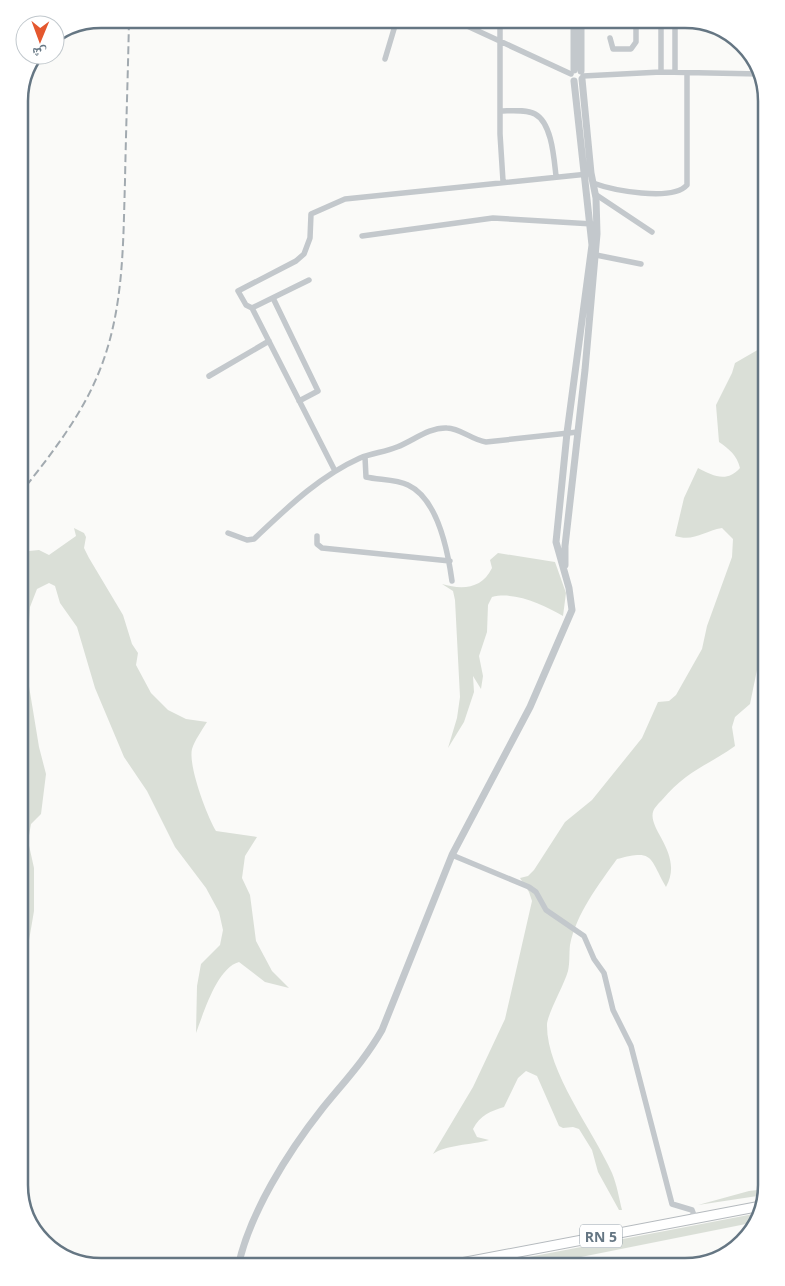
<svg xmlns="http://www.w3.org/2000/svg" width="785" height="1286" font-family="'Open Sans','Noto Naskh Arabic',sans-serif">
<rect width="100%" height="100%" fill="#fafaf8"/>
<path fill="#dadfd7" d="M766,345V659L758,665L750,704L735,717L732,727L735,746C707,766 686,771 662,800C659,803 654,808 653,812C648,830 684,854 666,887C649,857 654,849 617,859C599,884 576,914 570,945C569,954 570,962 568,971C564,985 548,1013 547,1024C546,1071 593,1130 612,1173C617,1185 619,1198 622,1210H619L598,1172L592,1150L579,1129L573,1127L563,1128L559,1126L537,1076L526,1071L518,1078L504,1107C491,1111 480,1115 473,1129L477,1137L489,1140C471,1145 445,1145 433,1154L473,1087L505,1019L532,901L529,892L520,878L528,876L534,870L565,822L592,800L642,738L658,702L669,701L676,695L702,649L707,626L732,557L733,539L722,528C704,531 694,542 675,536L684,498L698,468C713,476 727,483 740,468C737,455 729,449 719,442L716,405L732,373L735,363Z
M74,528L84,533L86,537L84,548L89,558L123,615L132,644L138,653L136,665L151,693L168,710L186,719L207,722C202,730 195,740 192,749C188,766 207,816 216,831L257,837L245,856L242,878L250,895L256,941L272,971L289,988L265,982L239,962C217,968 204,1012 196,1033L197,986L201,964L220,945L223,930L219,912L206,888L175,847L147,791L124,757L95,688L77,627L60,603L55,586L49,583L37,589L30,607L26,668L39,747L46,774L41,814L31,824L28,841L34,868V911L24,970L19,955V552L39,550L49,555L76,536Z
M498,553L555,562L566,593L563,616C544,605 515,591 492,597L488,605L487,632L479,656L483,676L481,689L473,676L474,692L464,722L448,748L457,718L460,697L455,600L453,591L442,584C462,590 482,589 492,568L490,560Z
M765,1189L764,1195L698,1205L749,1191Z
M759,1213L756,1222L531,1267H477Z"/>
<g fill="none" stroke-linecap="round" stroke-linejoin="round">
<defs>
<path id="primary" d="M440,1267L761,1206"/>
</defs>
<use href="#primary" stroke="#b5babe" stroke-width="11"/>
<path stroke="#c3c8cc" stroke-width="5.5" d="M452,19L571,74
M500,19V134L503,181
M675,19V72
M610,38L613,49H631L636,42V19
M385,59L397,19
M661,72V19
M583,76L661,72L760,74
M500,111C510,111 526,109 535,114C552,123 554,159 556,176
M593,183C612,190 672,202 687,185V73
M595,194L652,232
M362,236L493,218L593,224
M596,255L641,264
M273,298L318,391L299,401
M252,308L309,280
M209,376L269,341
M365,457L366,477C379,480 396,479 408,485C438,499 448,552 452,581
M335,471L252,308L246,305L238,291L296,261L304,254L310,238L311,214L345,199L588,174
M228,533L247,540L254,539C287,508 318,477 360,458C372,453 385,452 397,447C413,441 429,427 447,428C460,428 472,440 486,442L578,432
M317,536V544L322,548L450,561
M452,855L529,887L536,892L546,910L584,936L594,959L604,973L613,1010L631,1046L672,1204L692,1210L695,1218"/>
<path stroke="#c3c8cc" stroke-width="7" d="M574,19V70
M581,19V71
M565,565V546L585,370L597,234L596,198L591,173L582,79
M238,1267C249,1214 288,1152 322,1109C343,1083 365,1060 382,1030L452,855L530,707L572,610L569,588L556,542L567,433L592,245L574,81"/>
<use href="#primary" stroke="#fff" stroke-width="9"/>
<path stroke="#a2aab0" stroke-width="2" stroke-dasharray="8 4" stroke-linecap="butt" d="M19,495C49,457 81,417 99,372C124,311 123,245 125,181C126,127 128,73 129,19"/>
</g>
<g text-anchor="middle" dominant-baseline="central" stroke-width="5" stroke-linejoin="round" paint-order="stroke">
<rect fill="#fff" stroke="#939fa8" stroke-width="1" x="580" y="1224.5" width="42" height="23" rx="4"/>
<g font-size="14" font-weight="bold" fill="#657683">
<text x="601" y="1236">RN 5</text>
</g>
</g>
<path d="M0 0H785V1286H0ZM101 28H685A73 73 0 0 1 758 101V1185A73 73 0 0 1 685 1258H101A73 73 0 0 1 28 1185V101A73 73 0 0 1 101 28Z" fill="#fff" fill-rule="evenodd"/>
<path fill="none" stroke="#657683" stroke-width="2.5" d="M101 28H685A73 73 0 0 1 758 101V1185A73 73 0 0 1 685 1258H101A73 73 0 0 1 28 1185V101A73 73 0 0 1 101 28Z"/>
<g transform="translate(40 40) rotate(181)"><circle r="24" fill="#ffffff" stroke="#c1c8cd"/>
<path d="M0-4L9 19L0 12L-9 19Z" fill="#e4572e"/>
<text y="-8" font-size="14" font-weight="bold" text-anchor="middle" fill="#657683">ش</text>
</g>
</svg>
